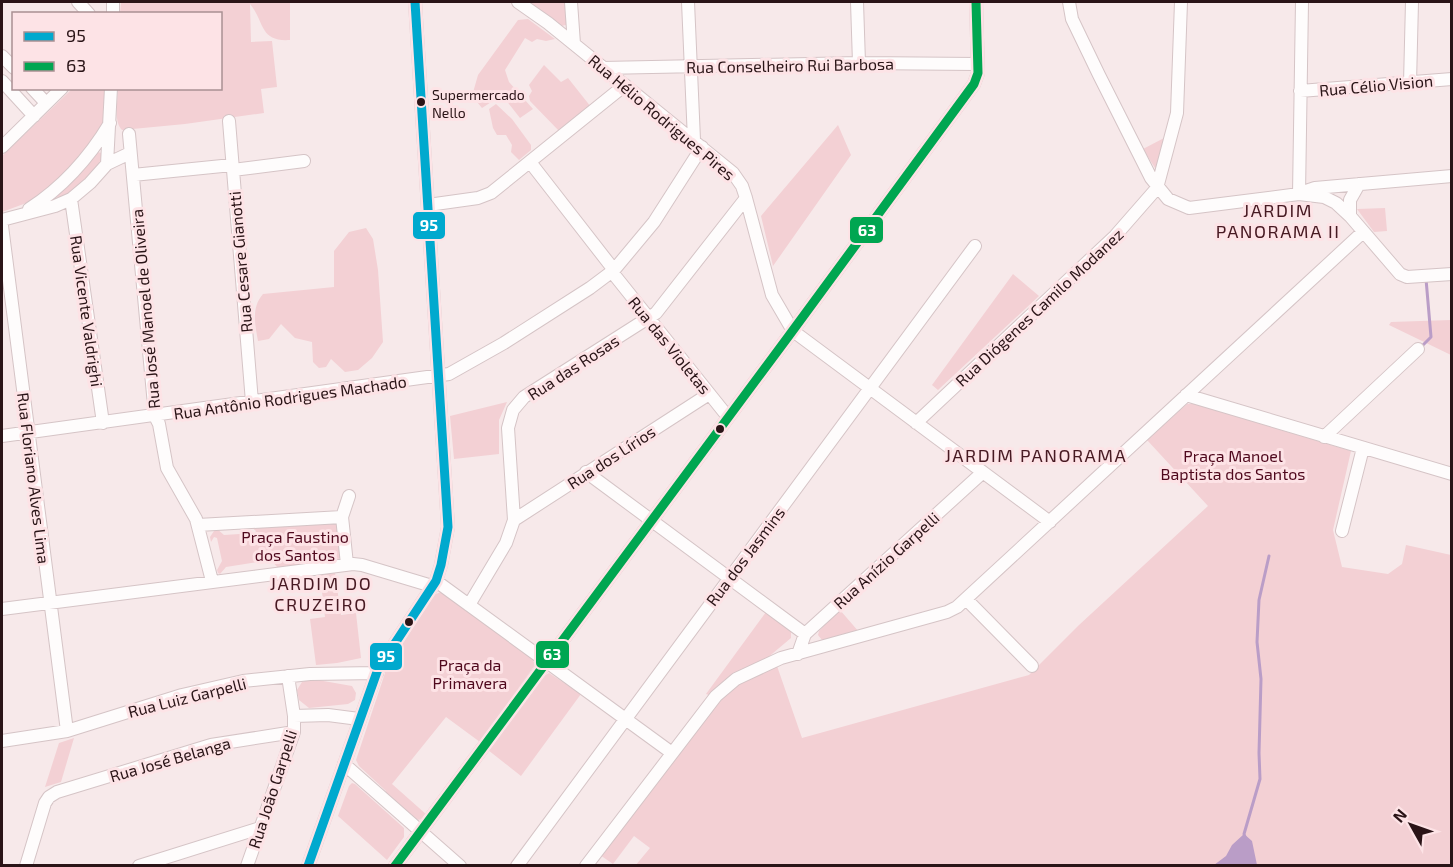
<svg xmlns="http://www.w3.org/2000/svg" width="1453" height="867" font-family="'Exo 2',sans-serif">
<rect width="100%" height="100%" fill="#f7e9ea"/>
<path fill="#f3d0d4" d="M121,2H290V40C259,42 265,22 250,4L251,42L272,41L277,87L261,89L264,113L185,124L122,130C113,121 118,101 118,89L220,88V14L120,13Z
M530,2H566V25L561,26Z
M528,19L555,39L546,41L537,39L532,42L525,38L505,70L509,82L533,109L520,118L502,95L482,108L472,96L478,75L518,20Z
M544,65L561,82L568,78L591,107L560,132L530,101L529,96L532,91L529,85Z
M72,89H105L104,122L94,139L62,178L29,202L2,212V156Z
M496,104L512,119L531,145V150L519,160L511,152L512,145L506,135H497L493,128L489,109Z
M838,125L851,155L773,266L761,216Z
M1166,137L1157,167L1155,168L1143,149Z
M97,152L102,153V158C93,175 74,196 54,198Z
M1385,208L1387,231L1374,232L1357,209Z
M366,228L373,239L378,270L383,342L372,358L358,370L345,372L331,359L326,367L319,368L313,362L312,342L295,338L281,324L269,339L258,341C255,324 251,308 263,294L334,287V251L349,232Z
M1013,274L1039,296L938,390L932,385Z
M1451,320V355L1389,325L1391,322Z
M507,402L499,420V454L454,459L450,416Z
M1187,404H1194L1351,451L1333,530L1342,567L1388,574L1402,564L1406,545L1451,555V865L635,866L650,848L634,836L613,864L600,855L727,692L754,674L777,666L802,738L1029,675L1079,625L1208,506L1147,440Z
M337,522L341,556L337,561L278,568L271,560L226,567L220,574L218,573L217,570L222,561L217,538L214,537L211,542L210,537L216,528L224,535L255,533L256,531L250,526Z
M335,573L341,615L356,613L361,658L337,663L316,665L310,619L325,617L320,575Z
M441,592L532,658L535,665L480,742L446,717L392,784L427,815L419,820L414,818L385,793L386,791L359,766L356,760L385,673L384,671L433,595Z
M840,610L859,632L822,640L818,635L819,631Z
M766,612L791,631V638L766,659L730,677L709,695L706,694Z
M549,673L581,694L521,776L488,750L544,676Z
M312,679L352,686L356,693L355,700L348,704L309,708L299,700L297,690L302,682Z
M74,738L61,782L45,787L59,743Z
M352,783L355,784L404,828V837L387,860L338,816L349,786Z"/>
<path fill="#ba9dc7" d="M1244,834L1252,841L1257,865H1214L1226,856L1232,845Z"/>
<g fill="none" stroke-linecap="round" stroke-linejoin="round">
<path stroke="#ba9dc7" stroke-width="3" d="M1420,348L1431,337L1426,279
M1245,837L1244,834L1260,779L1259,753L1261,679L1257,642L1259,600L1269,556"/>
<defs>
<path id="minor" d="M78,2L89,14
M518,2L548,23L733,173L742,186L746,198L772,295L793,331L1050,522
M571,2L574,44
M688,2L694,140
M857,2L859,63
M1069,2L1072,19L1099,75L1151,178L1168,199L1189,208L1299,194L1324,197L1336,203L1350,216L1400,274L1407,277L1452,274
M113,14V2
M2,56L14,68
M602,68L859,63L977,64
M2,81L34,116
M1410,83L1412,2
M32,88L46,103
M1300,91L1452,79
M229,121L252,402
M129,134L155,416L159,424L167,468L196,519L212,581
M2,147L62,88
M530,162L614,270
M107,164L111,88
M233,170L304,161
M133,175L232,165
M1306,191L1315,188L1452,176
M1299,194L1302,2
M71,199L103,423
M428,205L478,198L491,193L625,85
M29,209C63,187 89,158 110,123
M1350,216V200L1359,184
M2,220L55,206L71,199L90,183L107,164L130,153
M2,226L67,731
M612,272L728,417
M1186,395L1452,474
M916,423L1115,236L1157,188L1177,113L1181,2
M2,436L449,374L504,343L590,288L614,270L654,222L702,147
M1324,437L1418,349
M586,472L805,634
M342,517L349,496
M514,520L709,394
M198,525L342,517L347,564
M1342,531L1363,448
M436,581L672,753
M966,599L1032,666
M469,605L506,543L514,520L508,428L513,410L524,397L656,313L746,198
M2,609L353,564L362,565L432,586
M798,654L805,634L982,473
M294,716L328,715L359,719
M2,741L67,731L182,695L243,681L310,674L377,673
M344,764L460,866
M26,866L45,803L49,797L57,792L211,745L294,732
M139,866L260,828
M247,866L294,732V716L288,676
M308,866L378,669L436,581L441,565L448,527L415,2
M395,866L788,337L974,84L978,73L976,2
M517,866L975,246
M586,866L716,696L736,679L781,658L947,612L957,607L1363,232"/>
</defs>
<use href="#minor" stroke="#d5c4c6" stroke-width="14"/>
<use href="#minor" stroke="#fefcfc" stroke-width="12"/>
<defs>
<path id="bus-1" d="M308,866L378,669L436,581L441,565L448,527L415,2"/>
<path id="bus-2" d="M395,866L788,337L974,84L978,73L976,2"/>
</defs>
<use href="#bus-1" stroke="#fde3e6" stroke-width="14"/>
<use href="#bus-2" stroke="#fde3e6" stroke-width="14"/>
<use href="#bus-1" stroke="#00a9ce" stroke-width="9"/>
<use href="#bus-2" stroke="#00a651" stroke-width="9"/>
</g>
<g fill="#2a1417" stroke="#fde3e6" stroke-width="2">
<circle cx="421" cy="102" r="5"/>
<circle cx="720" cy="429" r="5"/>
<circle cx="409" cy="622" r="5"/>
</g>
<g text-anchor="middle" dominant-baseline="central" stroke-width="6" stroke-linejoin="round" paint-order="stroke">
<g font-size="14" fill="#2a1417" stroke="#fde3e6" text-anchor="start">
<text x="432" y="94">Supermercado<tspan x="432" dy="18">Nello</tspan></text>
</g>
<g font-size="16" fill="#2a1417" stroke="#fde3e6">
<text transform="translate(790 65) rotate(-1)">Rua Conselheiro Rui Barbosa</text>
<text transform="translate(1376 85) rotate(-5)">Rua Célio Vision</text>
<text transform="translate(662 117) rotate(40)">Rua Hélio Rodrigues Pires</text>
<text transform="translate(240 262) rotate(-95)">Rua Cesare Gianotti</text>
<text transform="translate(1039 307) rotate(-43)">Rua Diógenes Camilo Modanez</text>
<text transform="translate(145 309) rotate(-95)">Rua José Manoel de Oliveira</text>
<text transform="translate(87 311) rotate(82)">Rua Vicente Valdrighi</text>
<text transform="translate(670 345) rotate(51)">Rua das Violetas</text>
<text transform="translate(573 367) rotate(-33)">Rua das Rosas</text>
<text transform="translate(290 397) rotate(-8)">Rua Antônio Rodrigues Machado</text>
<text transform="translate(611 457) rotate(-33)">Rua dos Lírios</text>
<text transform="translate(34 478) rotate(83)">Rua Floriano Alves Lima</text>
<text transform="translate(745 556) rotate(-53)">Rua dos Jasmins</text>
<text transform="translate(886 560) rotate(-42)">Rua Anízio Garpelli</text>
<text transform="translate(187 697) rotate(-14)">Rua Luiz Garpelli</text>
<text transform="translate(170 759) rotate(-16)">Rua José Belanga</text>
<text transform="translate(272 789) rotate(-72)">Rua João Garpelli</text>
</g>
<g font-size="16" fill="#4f081d" stroke="#fde3e6">
<text x="1233" y="455">Praça Manoel<tspan x="1233" dy="18">Baptista dos Santos</tspan></text>
<text x="295" y="536">Praça Faustino<tspan x="295" dy="18">dos Santos</tspan></text>
<text x="470" y="664">Praça da<tspan x="470" dy="18">Primavera</tspan></text>
</g>
<g font-size="18" letter-spacing="1.5" fill="#471922" stroke="#fde3e6">
<text x="1278" y="210">JARDIM<tspan x="1278" dy="21">PANORAMA II</tspan></text>
<text x="1036" y="455">JARDIM PANORAMA</text>
<text x="321" y="583">JARDIM DO<tspan x="321" dy="21">CRUZEIRO</tspan></text>
</g>
</g>
<g stroke="#fde3e6" stroke-width="2">
<rect x="412" y="211" width="34" height="29" rx="6" fill="#00a9ce"/>
<rect x="849" y="216" width="35" height="28" rx="6" fill="#00a651"/>
<rect x="535" y="640" width="35" height="29" rx="6" fill="#00a651"/>
<rect x="369" y="642" width="34" height="29" rx="6" fill="#00a9ce"/>
</g>
<g font-size="16" text-anchor="middle" font-weight="bold" fill="#fff">
<text x="429" y="231">95</text>
<text x="867" y="236">63</text>
<text x="552" y="660">63</text>
<text x="386" y="662">95</text>
</g>
<rect width="1453" height="867" fill="none" stroke="#2a1417" stroke-width="6"/>
<rect x="12" y="12" width="210" height="78" fill="#fde3e6" stroke="#a99093" stroke-width="1.5"/>
<rect x="24" y="32" width="30" height="9" fill="#00a9ce" stroke="#a99093" stroke-width="1.5"/>
<text x="66" y="42" font-size="18" fill="#2a1417">95</text>
<rect x="24" y="62" width="30" height="9" fill="#00a651" stroke="#a99093" stroke-width="1.5"/>
<text x="66" y="72" font-size="18" fill="#2a1417">63</text>
<g transform="translate(1411 825) rotate(310)" stroke="#fde3e6" stroke-width="4.5" paint-order="stroke">
<path d="M0-4.5L10 22L0 15L-10 22Z" fill="#2a1417"/>
<text y="-9" font-size="16" font-weight="bold" text-anchor="middle" fill="#2a1417">N</text>
</g>
</svg>
